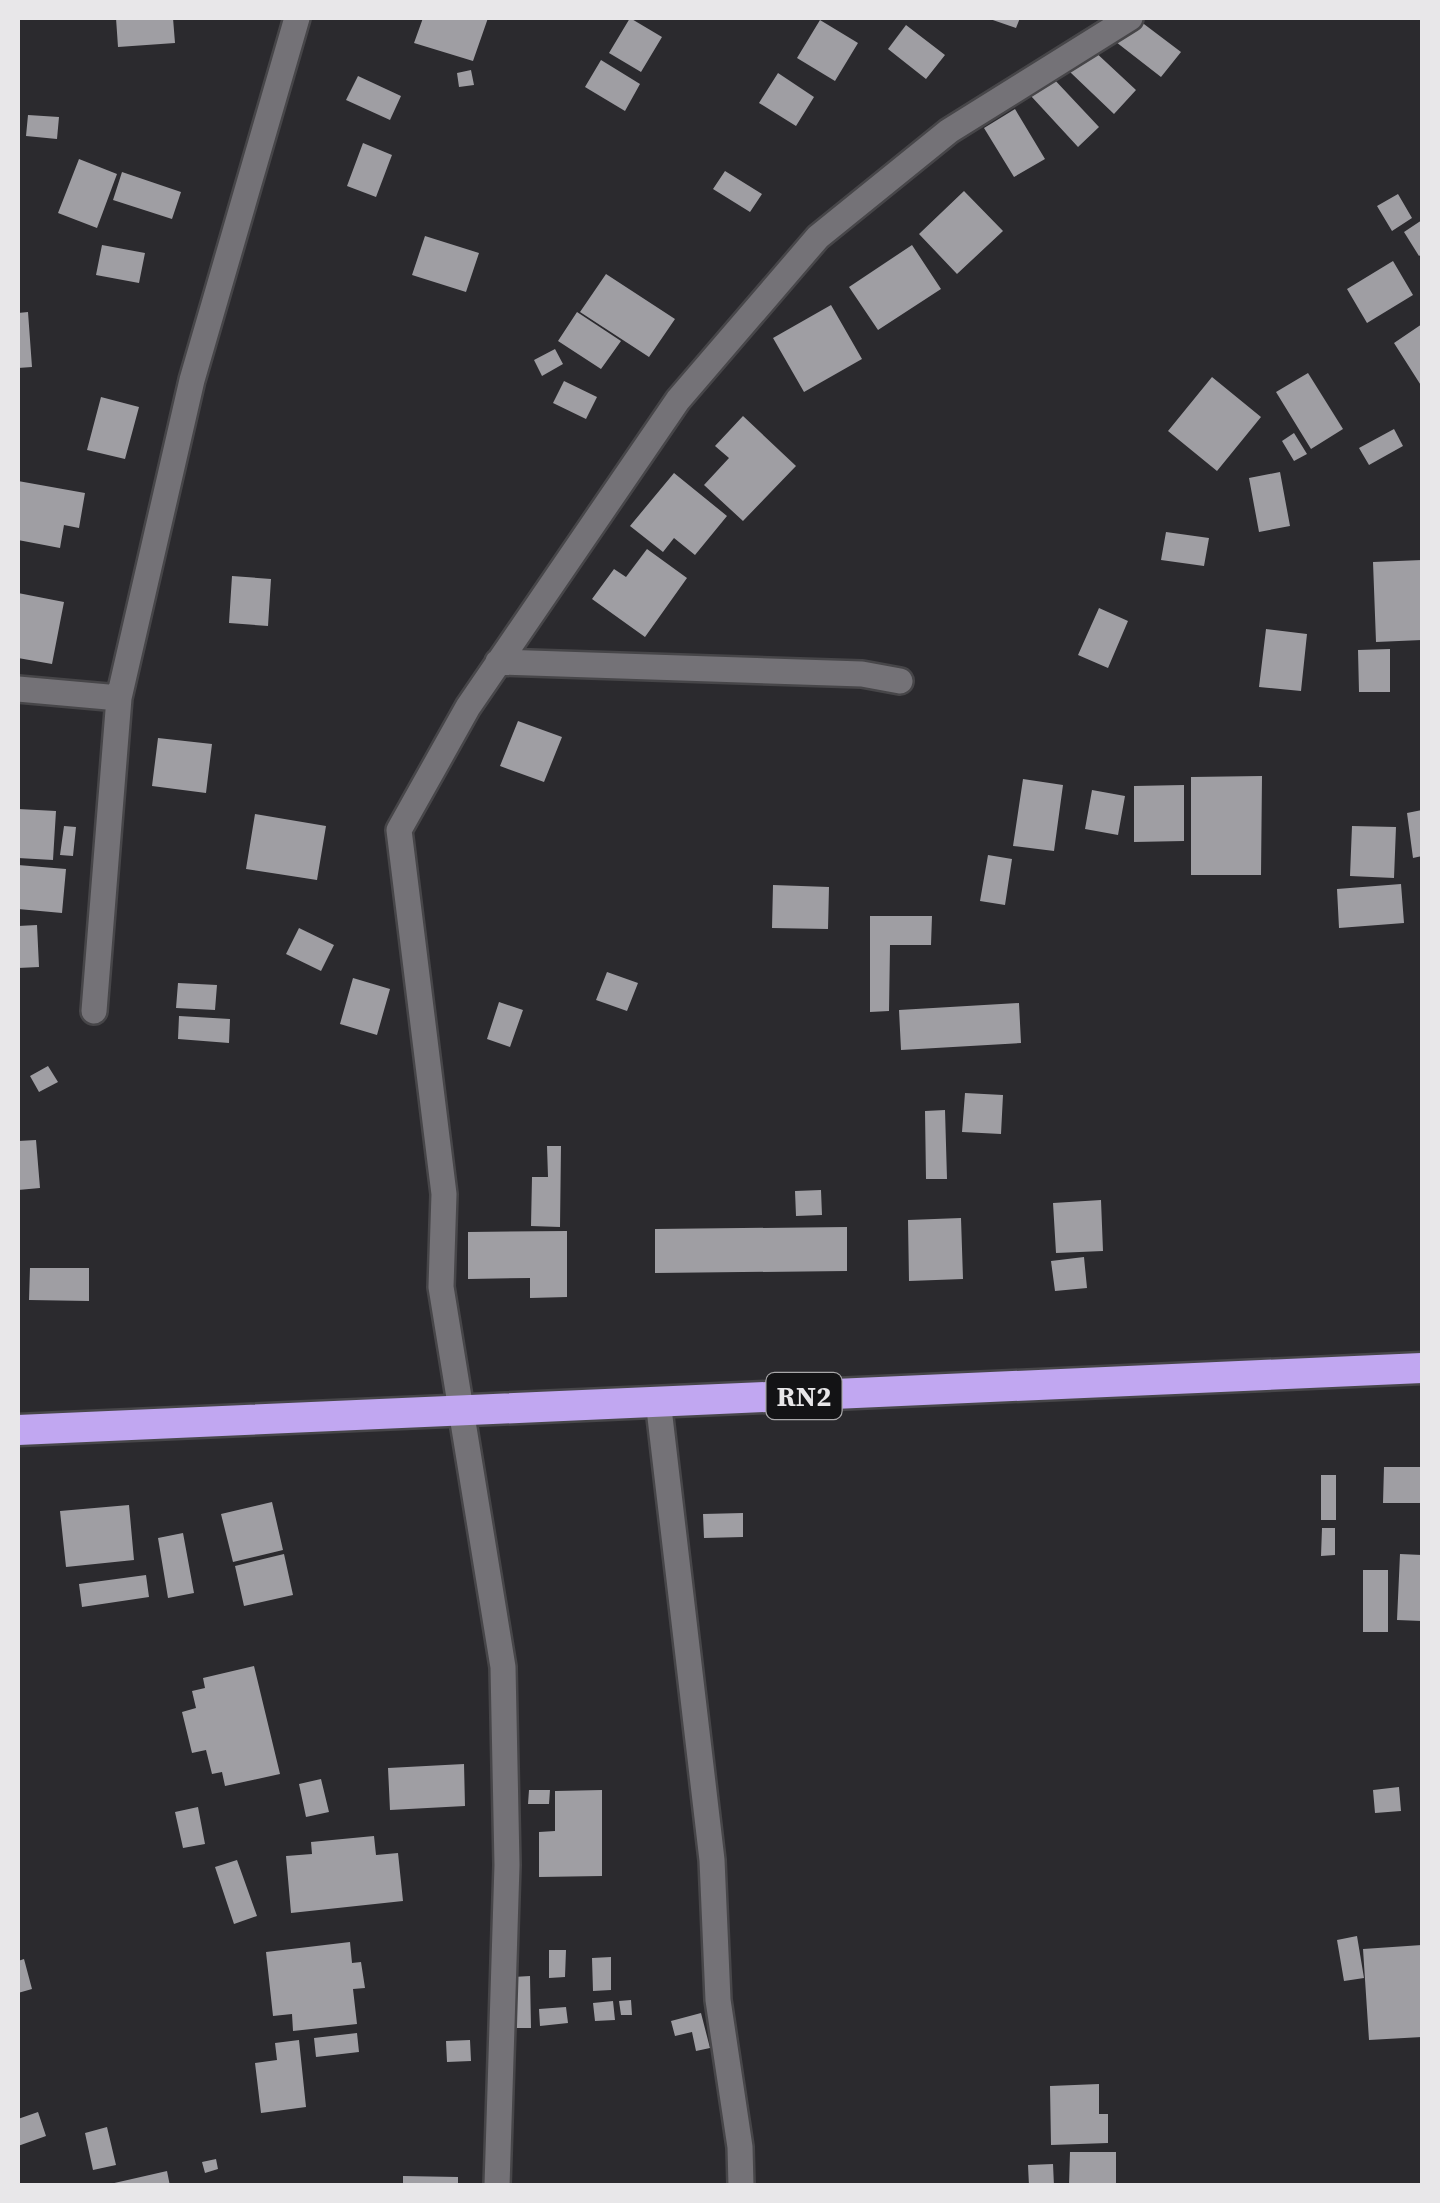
<svg xmlns="http://www.w3.org/2000/svg" width="1440" height="2203" font-family="'Source Serif 4',serif">
<rect width="100%" height="100%" fill="#2b2a2e"/>
<path fill="#9f9ea3" d="M116,18H173L175,43L118,47Z
M423,18H488L473,61L414,43Z
M630,18L662,37L641,72L609,53Z
M987,18H1020L1016,28Z
M1136,18L1181,52L1161,77L1116,42Z
M820,20L858,43L835,81L797,58Z
M906,25L945,55L926,79L888,49Z
M1092,49L1136,90L1114,114L1070,72Z
M601,60L640,84L625,111L585,87Z
M471,70L474,85L459,87L457,73Z
M778,73L814,97L796,126L759,103Z
M358,76L401,96L390,120L346,100Z
M1052,77L1099,127L1078,147L1031,96Z
M1015,109L1045,159L1014,177L984,128Z
M28,115L59,117L57,139L26,136Z
M363,143L392,155L376,197L347,186Z
M79,159L117,174L97,228L58,213Z
M725,171L762,194L750,212L713,189Z
M122,172L181,192L172,219L113,200Z
M964,191L1003,231L957,274L919,234Z
M1398,194L1412,218L1392,231L1377,206Z
M1422,220V254L1419,256L1404,232Z
M425,236L479,253L466,292L412,275Z
M102,245L145,253L139,283L96,275Z
M912,245L941,289L878,330L849,287Z
M1393,261L1413,295L1367,323L1347,289Z
M606,274L675,319L649,357L580,312Z
M831,305L862,359L804,392L773,338Z
M28,312L32,367L18,368V313Z
M577,312L621,341L601,369L558,341Z
M1422,324V387L1394,343Z
M555,349L563,364L542,376L534,360Z
M1308,373L1343,429L1311,449L1276,392Z
M1212,377L1261,417L1217,471L1168,431Z
M564,381L597,397L586,419L553,403Z
M101,397L139,407L125,459L87,450Z
M743,416L796,466L743,521L704,485L729,458L715,446Z
M1394,429L1403,446L1369,465L1359,448Z
M1294,433L1307,454L1294,461L1282,441Z
M1280,472L1290,526L1259,532L1249,478Z
M674,473L727,516L695,555L674,538L663,552L630,526Z
M18,481L85,493L79,528L64,525L60,548L18,540Z
M1166,532L1209,538L1204,566L1161,560Z
M647,549L687,578L645,637L592,599L614,569L626,577Z
M1422,560V640L1376,642L1373,562Z
M232,576L271,579L268,626L229,623Z
M18,593L64,602L52,664L18,658Z
M1099,608L1128,621L1108,668L1078,655Z
M1266,629L1307,634L1301,691L1259,687Z
M1390,649V692H1359L1358,650Z
M518,721L562,737L544,782L500,766Z
M158,738L212,744L206,793L152,786Z
M1262,776L1261,875H1191V777Z
M1023,779L1063,785L1054,851L1013,846Z
M1184,785V841L1134,842V786Z
M1092,790L1125,796L1118,835L1085,829Z
M18,809L56,811L53,860L18,858Z
M1422,810V856L1413,858L1407,813Z
M255,814L326,826L317,880L246,869Z
M64,826L76,827L73,856L60,855Z
M1352,826L1396,827L1394,878L1350,876Z
M988,855L1012,859L1005,905L980,901Z
M18,865L66,869L62,913L18,909Z
M1401,884L1404,923L1339,928L1337,889Z
M773,885L829,887L828,929L772,928Z
M870,916H932L931,945H890L889,1011L870,1012Z
M37,925L39,967L18,968V926Z
M299,928L334,945L321,971L286,954Z
M607,972L638,983L627,1011L596,1000Z
M353,978L390,989L377,1035L340,1024Z
M178,983L217,985L215,1010L176,1008Z
M499,1002L523,1010L510,1047L487,1039Z
M1019,1003L1021,1043L901,1050L899,1010Z
M179,1016L230,1019L229,1043L178,1039Z
M48,1066L58,1082L39,1092L30,1076Z
M965,1093L1003,1095L1001,1134L962,1132Z
M945,1110L947,1179H926L925,1111Z
M36,1140L40,1188L18,1190V1141Z
M547,1146H561L560,1227L531,1226L532,1177H548Z
M821,1190L822,1215L796,1216L795,1191Z
M1101,1200L1103,1251L1056,1253L1053,1203Z
M961,1218L963,1279L909,1281L908,1220Z
M847,1227V1271L655,1273V1229Z
M567,1231V1297L530,1298V1278L468,1279V1232Z
M1084,1257L1087,1288L1055,1291L1051,1261Z
M30,1268H89V1301L29,1300Z
M1384,1467H1422V1503H1383Z
M1321,1475H1336V1520H1321Z
M272,1502L283,1550L233,1562L221,1514Z
M129,1505L134,1560L66,1567L60,1511Z
M743,1513V1537L704,1538L703,1514Z
M1322,1528H1335V1555L1321,1556Z
M183,1533L194,1593L168,1598L158,1538Z
M284,1554L293,1595L244,1606L235,1566Z
M1400,1554L1422,1555V1621L1397,1620Z
M1363,1570H1388V1632H1363Z
M146,1575L149,1597L82,1607L79,1584Z
M254,1666L280,1774L225,1786L222,1772L212,1774L206,1750L192,1753L182,1712L196,1708L192,1691L205,1688L203,1678Z
M464,1764L465,1806L390,1810L388,1768Z
M321,1779L329,1812L306,1817L299,1784Z
M1399,1787L1401,1811L1375,1813L1373,1790Z
M529,1790H550L549,1804H528Z
M602,1790V1876L539,1877V1832L555,1831V1791Z
M198,1807L205,1844L183,1848L175,1812Z
M374,1836L376,1855L398,1853L403,1901L291,1913L286,1856L312,1854L311,1842Z
M237,1860L257,1916L234,1924L215,1867Z
M1357,1936L1364,1978L1344,1981L1337,1940Z
M350,1942L352,1963L361,1962L365,1988L353,1989L357,2024L293,2031L292,2014L273,2016L266,1952Z
M1422,1945V2037L1369,2040L1363,1949Z
M549,1950H566L565,1977L549,1978Z
M611,1957V1990L593,1991L592,1958Z
M24,1959L32,1989L18,1993V1961Z
M530,1976L531,2028H514L513,1977Z
M631,2000L632,2015H621L619,2001Z
M613,2001L615,2020L595,2021L593,2003Z
M566,2007L568,2023L540,2026L539,2009Z
M701,2013L710,2048L696,2051L692,2032L675,2036L671,2021Z
M357,2033L359,2052L316,2057L314,2038Z
M299,2040L306,2107L261,2113L255,2063L277,2060L275,2043Z
M470,2040L471,2061L447,2062L446,2041Z
M1099,2084V2114H1108V2143L1051,2145L1050,2086Z
M38,2112L46,2136L18,2146V2119Z
M107,2127L116,2165L93,2170L85,2133Z
M1070,2152H1116V2186H1069Z
M216,2159L218,2169L205,2173L202,2162Z
M1053,2164L1054,2186H1029L1028,2165Z
M167,2171L170,2186H110V2184Z
M403,2176L458,2177V2186H403Z"/>
<g fill="none" stroke-linecap="round" stroke-linejoin="round">
<defs>
<path id="minor" d="M498,662L862,674L900,681
M18,689L119,698
M94,1011L119,698L192,380L297,18
M658,1400L712,1860L718,2000L740,2147L741,2186
M497,2186L507,1865L503,1667L441,1287L444,1194L399,830L468,707L678,400L818,237L949,131L1130,18"/>
<path id="highway" d="M18,1430L1422,1368"/>
</defs>
<use href="#minor" stroke="#474649" stroke-width="30"/>
<use href="#highway" stroke="#474649" stroke-width="35"/>
<use href="#minor" stroke="#747277" stroke-width="25"/>
<use href="#highway" stroke="#c1a7f1" stroke-width="30"/>
</g>
<g text-anchor="middle" dominant-baseline="central" stroke-width="10" stroke-linejoin="round" paint-order="stroke">
<rect fill="#131315" stroke="#a8a7a9" stroke-width="2.5" x="766.5" y="1373" width="75" height="46" rx="8"/>
<g font-size="28" font-weight="bold" fill="#e8e7e9">
<text x="804" y="1396">RN2</text>
</g>
</g>
<rect width="1440" height="2203" fill="none" stroke="#e8e7e9" stroke-width="40"/>
</svg>
